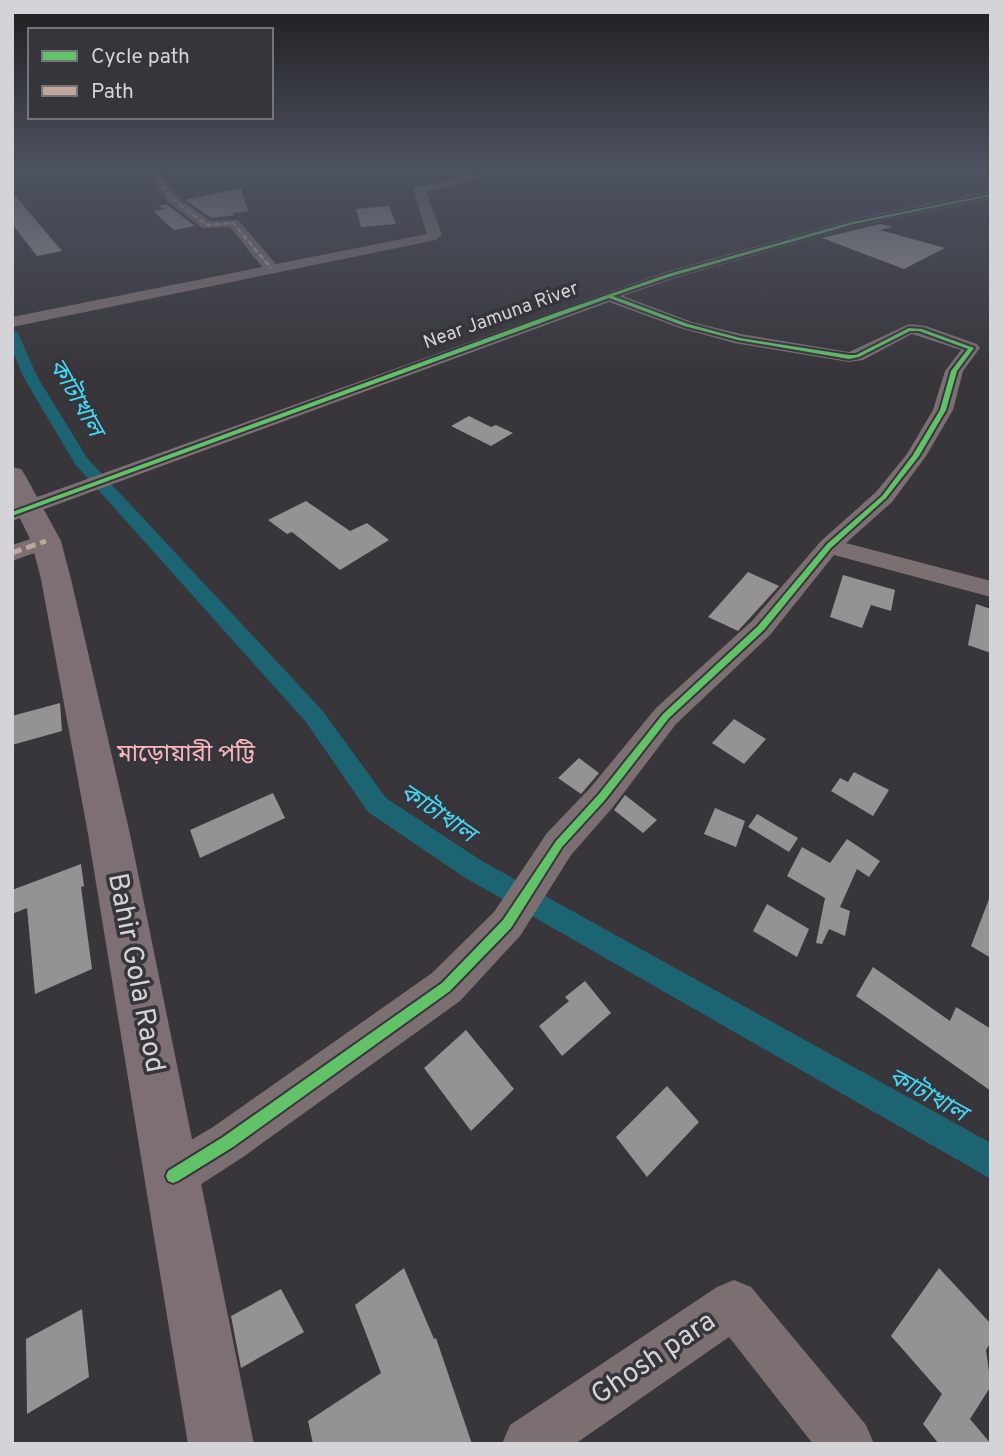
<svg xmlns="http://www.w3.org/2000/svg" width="1003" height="1456" font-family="Overpass,'Noto Sans Bengali',sans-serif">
<rect width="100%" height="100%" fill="#38363b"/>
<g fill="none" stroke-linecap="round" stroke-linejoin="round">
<path fill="#1c6472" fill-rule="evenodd" d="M12,329L18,333L37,376L87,458L322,710L386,798L482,861L991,1143V1179L464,877L368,812L306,722L75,464L23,376L12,349Z"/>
</g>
<path fill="#949293" d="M241,188L248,211L232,213L235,215L211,218L185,200Z
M12,192L62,251L37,256L12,224Z
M166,204L195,226L174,230L153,211L164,209L158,206Z
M389,206L396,224L361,227L356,209Z
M880,224L893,227L880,230L945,248L904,269L822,238Z
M469,416L491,427L496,425L513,433L491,446L451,426Z
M306,501L350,531L367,523L389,540L340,570L292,532L287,534L268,520Z
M748,572L779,586L738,631L708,617Z
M843,575L895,590L891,611L871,605L862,628L830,617Z
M976,604L991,609V653L968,645Z
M60,703L62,731L12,745V716Z
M734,719L766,739L744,764L712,743Z
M579,758L599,773L581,794L558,778Z
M854,772L889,790L873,816L831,791L840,778L848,782Z
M273,793L285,818L200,858L190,830Z
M625,795L657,820L643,833L614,810Z
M715,808L745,821L736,847L704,834Z
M757,814L798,838L789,852L748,827Z
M847,839L880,861L869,877L857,869L840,907L850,911L845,936L829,929L822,944L816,943L825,898L787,876L802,847L830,863Z
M81,864L84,886L81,887L92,969L35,994L27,908L12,914V890Z
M989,899H991V958L971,946Z
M767,904L809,929L797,957L753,931Z
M873,967L950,1021L956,1007L991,1029V1091L856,996Z
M585,981L611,1013L562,1056L539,1026L569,1001L565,997Z
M466,1030L514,1089L471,1131L424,1068Z
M667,1086L699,1122L647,1177L616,1137Z
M404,1268L434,1339L436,1338L472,1444H313L308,1421L381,1373L355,1305Z
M939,1268L991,1324V1342L986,1350L991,1386L970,1419L991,1444H939L923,1424L942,1394L891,1336Z
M281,1289L304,1332L241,1368L231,1316Z
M82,1309L89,1377L27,1414L26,1339Z"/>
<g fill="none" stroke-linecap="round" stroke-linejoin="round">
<path fill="#7c6f72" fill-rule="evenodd" d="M149,170H160L176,196L210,221L238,220L276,264L427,234L413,190L415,187L466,177L461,170H472L479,179L426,192L442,235L436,240L12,327V317L262,267L230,227L202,228L167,201Z
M991,191V199L855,226L675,278L623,296L692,322L741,334L849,352L909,324L926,326L977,344L980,348L963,371L953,410L926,456L892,502L846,543L991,581V597L834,555L770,635L676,724L613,807L571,855L520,936L460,1001L243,1157L189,1192L173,1198L157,1192L151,1176L157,1160L213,1127L432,973L494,912L547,833L591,787L656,708L752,621L821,541L876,492L907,454L933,410L945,371L961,350L912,334L863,360L849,362L734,343L680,328L609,302L12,521V506L665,272L853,219Z
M46,534L54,536L58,541L54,546L12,561V545Z
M734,1280L751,1287L866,1425L874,1444H813L729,1337L575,1444H502L510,1425L717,1287Z"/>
<path fill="#7d6f73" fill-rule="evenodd" d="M12,467L21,469L25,475L61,541L71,579L130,834L254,1444H188L88,834L41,579L31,541L12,502Z"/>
<path stroke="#c0a59a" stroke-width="2.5" stroke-dasharray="6 2.5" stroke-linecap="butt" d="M154,170L171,198L207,225L233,223L271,268"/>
<path stroke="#c0a59a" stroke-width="5" stroke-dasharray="10 5" stroke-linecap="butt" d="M12,553L46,541"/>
<defs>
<path id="cycleway" d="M991,194V196L854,224L672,276L613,296L688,324L740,338L849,355H856L909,328L922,329L974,348L957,371L946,410L919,456L886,498L831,548L764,630L669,718L605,800L562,847L511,928L450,991L233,1147L178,1181L173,1183L168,1181L166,1176L168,1171L223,1137L442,983L503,920L556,841L599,794L663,714L758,626L827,544L882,496L913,455L940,410L951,371L968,349L919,331H910L859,357L849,359L738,340L684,326L609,298L12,516V512L553,314L668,274L852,222Z"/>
</defs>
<use href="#cycleway" stroke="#37353c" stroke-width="4"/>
<use href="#cycleway" fill="#61c268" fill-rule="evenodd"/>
</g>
<linearGradient id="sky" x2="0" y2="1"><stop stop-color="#1f1e20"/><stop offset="0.45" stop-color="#4d5260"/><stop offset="1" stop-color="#4d5260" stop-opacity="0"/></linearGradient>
<rect width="1003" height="374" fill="url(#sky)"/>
<g text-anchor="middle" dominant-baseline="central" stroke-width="7" stroke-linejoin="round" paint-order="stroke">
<g font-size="19" fill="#d4d3d7" stroke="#37353c">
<text transform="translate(501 316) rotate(-20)">Near Jamuna River</text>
</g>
<g font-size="24" font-style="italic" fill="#44d6f2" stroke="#37353c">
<text transform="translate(75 398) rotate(60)">কাটাখাল</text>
<text transform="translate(437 814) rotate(34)">কাটাখাল</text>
<text transform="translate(927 1096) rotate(29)">কাটাখাল</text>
</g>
<g font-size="24" fill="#fab6bf" stroke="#37353c">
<text x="186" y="755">মাড়োয়ারী পট্টি</text>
</g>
<g font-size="28" fill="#d4d3d7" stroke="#37353c">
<text transform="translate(135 973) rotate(79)">Bahir Gola Raod</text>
<text transform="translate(654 1359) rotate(-34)">Ghosh para</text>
</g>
</g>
<rect width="1003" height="1456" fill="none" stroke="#d4d3d7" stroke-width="28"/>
<rect x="28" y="28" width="245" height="91" fill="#37353c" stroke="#76747a" stroke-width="2"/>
<rect x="42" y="51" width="35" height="10" fill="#61c268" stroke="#76747a" stroke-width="2"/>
<text x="91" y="63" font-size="21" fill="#d4d3d7">Cycle path</text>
<rect x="42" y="86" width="35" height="10" fill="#c0a59a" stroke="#76747a" stroke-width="2"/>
<text x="91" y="98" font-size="21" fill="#d4d3d7">Path</text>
</svg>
